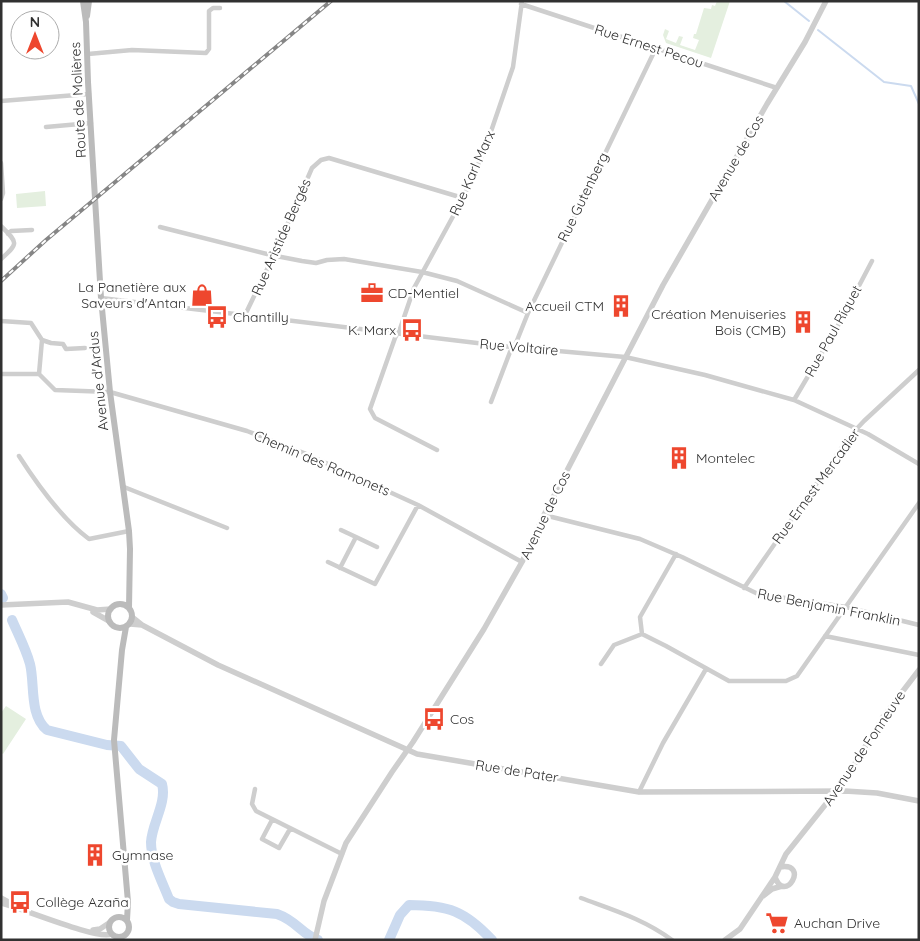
<svg xmlns="http://www.w3.org/2000/svg" width="920" height="941" font-family="Quicksand,sans-serif">
<rect width="100%" height="100%" fill="#fff"/>
<path fill="#e4efdf" d="M717,1H730L711,58L666,43L663,35L665,29L669,31L666,39L676,43L679,36L683,37L680,45L695,50L699,40L693,38L694,34H696L704,8L711,9L712,5L715,6Z
M45,191L46,206L17,208L16,194Z
M6,706L26,719L3,754L1,753V713Z"/>
<g fill="none" stroke-linecap="round" stroke-linejoin="round">
<path stroke="#cbdaef" stroke-width="2" d="M784,1L809,21
M818,30L884,82L911,86L919,104"/>
<path stroke="#cbdaef" stroke-width="10" d="M1,594L3,598
M12,620C18,634 26,649 30,664C35,684 29,715 47,730L107,745L121,746L139,769L162,784C167,803 152,823 151,842C151,861 162,881 169,899L173,902L179,904L277,914C297,921 300,933 318,940
M389,940L400,915L409,905C448,905 465,911 492,940"/>
<path stroke="#cecece" stroke-width="4.5" d="M521,4L777,88
M88,54L132,50L206,53L209,49V11L213,8H220
M1,101L89,94
M46,127L91,123
M1,163L3,193L1,199
M1,226C18,243 19,243 1,259
M160,227L271,255L302,261L316,263L327,260L344,259L422,272L457,281L528,313
M8,234L11,231L32,230
M101,298L502,346L625,357L705,375L794,400L868,434L919,464
M245,315L274,255L312,168L321,160L329,158L463,198
M1,321L31,323L42,340L39,374
M42,340L51,343L63,344L66,349L85,348
M1,374H39L55,390L110,392L247,431L304,453L418,505L522,562
M794,400L840,322L872,261
M491,402L510,352L516,343L528,313L656,48
M437,450L375,418L370,409L395,338L400,329L414,288L463,198L485,149L513,67L522,1
M19,456C37,484 62,519 89,539L129,531
M124,487L227,528
M544,515L640,539L682,557L758,594L846,607L919,625
M341,530L356,537
M328,562L375,584L418,505
M340,568L356,537L377,547
M744,588L849,437L864,421L919,370
M642,634L640,617L676,554
M825,636L919,655
M601,664L614,645L642,634L666,646L729,681H786L797,676L919,503
M255,789L252,804L256,811L342,854
M639,792L663,743L706,669
M272,820L262,839L279,848L290,829
M581,898C613,910 644,919 672,940"/>
<path stroke="#cecece" stroke-width="5.5" d="M1,605L68,602L97,610L111,609
M93,612L109,621
M132,617L142,625L218,665L417,754L639,792L845,791L877,793L919,801
M130,624L142,625
M780,867C810,862 785,905 775,877L786,854L845,780L883,717L919,670
M763,896L772,889L782,886
M1,898L12,904
M1,903C22,908 97,940 111,934
M93,930L100,929L109,923
M315,940L324,901L346,843L392,772L413,742L484,629L522,562L544,515L663,285L767,104L805,42L826,1
M725,940L740,929L775,877"/>
<path stroke="#bbb" stroke-width="6" d="M83,1L86,22L88,82L101,298L110,392L129,531L130,549L129,608
M87,16L89,1
M108 616a12 12 0 1 1 24 0a12 12 0 1 1-24 0Z
M126,627L122,650L114,740L128,902L127,920
M109 927a10 10 0 1 1 20 0a10 10 0 1 1-20 0Z"/>
<defs>
<path id="rail" d="M1,281L46,240L331,1"/>
</defs>
<use href="#rail" stroke="#868686" stroke-width="4"/>
<use href="#rail" stroke="#fff" stroke-width="2" stroke-dasharray="5.5" stroke-linecap="butt"/>
</g>
<defs>
<symbol id="office-bare" viewBox="-9 -9 18 18"><path d="M-6-3h4V-5.5h4V-3h4V5H-6ZM-1-4.5V-3h2v-1.5ZM-6 0V1H6V0Z" fill="#ee472e" stroke="#fff" stroke-width="2.5" paint-order="stroke"/></symbol>
<symbol id="shop-bare" viewBox="-9 -9 18 18"><path d="M-5-2.5h2.3a2.7 3.5 0 0 1 5.4 0H5L5.5 6h-11ZM-1.5-2.5h3a1.5 2.3 0 0 0-3 0Z" fill="#ee472e" stroke="#fff" stroke-width="2.5" paint-order="stroke"/></symbol>
<symbol id="building-bare" viewBox="-9 -9 18 18"><path d="M-4-6H4V6H1V3H-1V6H-4ZM-2.5-4.3h1.7v1.8h-1.7ZM.8-4.3h1.7v1.8H.8ZM-2.5-1h1.7V.8h-1.7ZM.8-1h1.7V.8H.8Z" fill="#ee472e" stroke="#fff" stroke-width="2.5" paint-order="stroke"/></symbol>
<symbol id="bus-bare" viewBox="-9 -9 18 18"><path d="M-5-6H5V4H4V6H2V4H-2V6H-4V4H-5ZM-3.5-4V0h7V-4ZM-3.5 1.2v1.5H-2V1.2ZM2 1.2v1.5H3.5V1.2Z" fill="#ee472e" stroke="#fff" stroke-width="2.5" paint-order="stroke"/></symbol>
<symbol id="supermarket-bare" viewBox="-9 -9 18 18"><path d="M-6-5.5h2.5l.6 2H6L4.5 2H-2.5L-4.4-4H-6ZM-1.5 3.2a1.3 1.3 0 1 0 .1 0ZM3 3.2a1.3 1.3 0 1 0 .1 0Z" fill="#ee472e" stroke="#fff" stroke-width="2.5" paint-order="stroke"/></symbol>
</defs>
<g fill-rule="evenodd">
<use href="#office-bare" x="356" y="277" width="32" height="32"/>
<use href="#shop-bare" x="186" y="279" width="32" height="32"/>
<use href="#building-bare" x="605" y="290" width="32" height="32"/>
<use href="#bus-bare" x="201" y="301" width="32" height="32"/>
<use href="#building-bare" x="787" y="306" width="32" height="32"/>
<use href="#bus-bare" x="396" y="314" width="32" height="32"/>
<use href="#building-bare" x="663" y="442" width="32" height="32"/>
<use href="#bus-bare" x="418" y="703" width="32" height="32"/>
<use href="#building-bare" x="79" y="839" width="32" height="32"/>
<use href="#bus-bare" x="4" y="886" width="32" height="32"/>
<use href="#supermarket-bare" x="761" y="907" width="32" height="32"/>
</g>
<g text-anchor="middle" dominant-baseline="central" stroke-width="5" stroke-linejoin="round" paint-order="stroke">
<g font-size="14" fill="#313131" stroke="#fff">
<text transform="translate(649 46) rotate(18)">Rue Ernest Pecou</text>
<text transform="translate(78 100) rotate(-93)">Route de Molières</text>
<text transform="translate(736 158) rotate(-60)">Avenue de Cos</text>
<text transform="translate(472 173) rotate(-66)">Rue Karl Marx</text>
<text transform="translate(583 197) rotate(-64)">Rue Gutenberg</text>
<text transform="translate(281 237) rotate(-66)">Rue Aristide Bergés</text>
<text transform="translate(833 331) rotate(-61)">Rue Paul Riquet</text>
<text transform="translate(519 347) rotate(5)">Rue Voltaire</text>
<text transform="translate(98 381) rotate(-96)">Avenue d'Ardus</text>
<text transform="translate(322 463) rotate(23)">Chemin des Ramonets</text>
<text transform="translate(816 486) rotate(-54)">Rue Ernest Mercadier</text>
<text transform="translate(545 515) rotate(-64)">Avenue de Cos</text>
<text transform="translate(829 607) rotate(11)">Rue Benjamin Franklin</text>
<text transform="translate(864 748) rotate(-56)">Avenue de Fonneuve</text>
<text transform="translate(517 771) rotate(9)">Rue de Pater</text>
</g>
<g font-size="14" fill="#313131" stroke="#fff" text-anchor="start">
<text x="186" y="287" text-anchor="end">La Panetière aux<tspan x="186" dy="16">Saveurs d'Antan</tspan></text>
<text x="388" y="293">CD-Mentiel</text>
<text x="604" y="306" text-anchor="end">Accueil CTM</text>
<text x="786" y="314" text-anchor="end">Création Menuiseries<tspan x="786" dy="16">Bois (CMB)</tspan></text>
<text x="233" y="317">Chantilly</text>
<text x="396" y="330" text-anchor="end">K. Marx</text>
<text x="696" y="458">Montelec</text>
<text x="450" y="719">Cos</text>
<text x="112" y="855">Gymnase</text>
<text x="36" y="902">Collège Azaña</text>
<text x="794" y="923">Auchan Drive</text>
</g>
</g>
<rect width="920" height="941" fill="none" stroke="#313131" stroke-width="5"/>
<g transform="translate(35 35)"><circle r="24" fill="#ffffff" stroke="#adadad"/>
<path d="M0-4L9 19L0 12L-9 19Z" fill="#ee472e"/>
<text y="-8" font-size="14" font-weight="bold" text-anchor="middle" fill="#313131">N</text>
</g>
</svg>
